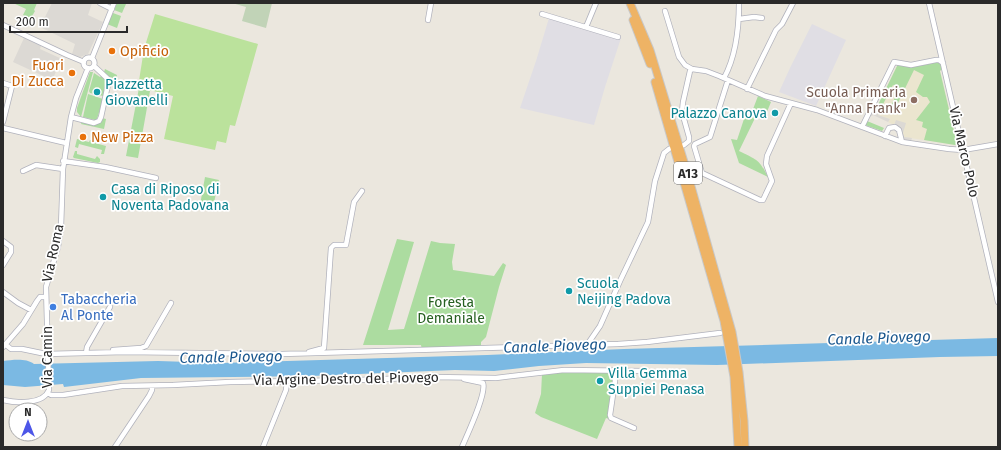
<svg xmlns="http://www.w3.org/2000/svg" width="1001" height="450" font-family="'Fira Sans',sans-serif">
<rect width="100%" height="100%" fill="#ebe7de"/>
<path fill="#e0dee4" d="M549,18L621,38L605,87L594,125L520,108L536,61Z
M812,24L846,40L816,106L779,92L790,68Z"/>
<path fill="#ebe5cf" d="M937,62L943,68L940,71L957,144L955,145L904,137L896,120L894,125L888,122L890,119L878,115L896,67H914Z"/>
<path fill="#acdca0" d="M13,3H37L34,10L35,11L31,18L23,15L26,9Z
M117,3L126,4L122,13L114,10Z
M113,13L121,16L117,28L107,24Z
M938,62L941,64L943,68L940,71L957,144L955,145L924,140L927,129L922,127L923,122L916,120L930,102L927,97H923L916,92L924,75L914,70L893,113L888,111L900,88L893,85L880,110L876,109L898,64L914,67Z
M105,69L117,75L115,84L111,83L110,77L104,72Z
M90,72H93L81,117L77,112V108Z
M94,73L100,77L101,76L107,81L103,96L90,93L89,91Z
M139,88L150,91L138,158L126,156Z
M88,94L103,99L97,119L95,120L83,117Z
M758,96L771,102L764,119L756,116L739,151C757,160 759,159 768,177L739,163L731,139L737,140L745,116L750,117Z
M102,118L106,119L104,129L81,124L82,121L94,124Z
M867,121L884,128L882,131L865,125Z
M77,139L89,142L90,140L96,141L95,143L106,146L104,154H101L102,150L79,144L78,148L75,147Z
M75,151H77V154L95,159L97,156L100,159V162L98,163L74,158L73,157Z
M205,177L219,180L213,207L200,205Z
M397,239L414,242L388,330L404,329L431,241L440,243L455,244L452,262L453,270L494,276L503,263L506,265L499,287L486,337L481,342V346L422,350L421,345H363Z
M567,372H610L612,375C613,390 608,404 609,419L606,418L597,439L541,417L535,413L541,394L542,374Z"/>
<path fill="#c1d3b7" d="M232,3H272L266,28L242,21L246,7Z"/>
<path fill="#bbe29c" d="M155,14L258,44L235,126L230,125L226,143L217,141L215,150L164,139L173,96L138,87L144,49Z"/>
<path fill="#dcd9d4" d="M52,3H92L88,15L103,22L88,54L80,57L72,54L75,44L40,27Z
M24,38L41,46L40,49L62,59L52,80L13,62Z
M873,108L880,110L878,115L890,119L888,122L873,115L872,116L869,115Z
M896,120L906,123L903,133L904,137L912,138L911,141L903,140L897,126L894,125Z"/>
<path fill="#7bb9e3" d="M998,338V356L940,357L717,365L586,363L539,366L494,371L455,370L311,376L141,378L64,387L63,384L25,387L3,385V361C13,360 26,358 34,364L158,361L221,363L487,355L624,349Z"/>
<g fill="none" stroke-linecap="round" stroke-linejoin="round">
<defs>
<path id="minor" d="M100,3L112,9
M929,3L998,302
M665,11L679,57L685,65L692,69L706,71L719,76L765,96L817,110L902,142L949,149L963,150L998,144
M542,14L618,37
M739,19L754,17L762,18
M428,20L431,3
M3,25L67,55L84,62
M586,27L596,3
M83.5 63a5.5 5.5 0 1 1 11 0a5.5 5.5 0 1 1-11 0Z
M92,58L114,3
M724,78C736,56 739,28 739,3
M728,80L710,137L695,144L694,146L702,173L760,200H763L772,181L766,164L767,156L791,103
M3,83L12,86L3,122
M747,89L776,30L782,24L793,3
M71,117L94,123L99,121L101,117L109,80L94,66
M862,127L894,62L911,65L936,60H939L943,63
M3,128L66,143
M885,136L889,128L895,127L899,130L902,142
M684,145L689,141V137L682,112L683,102L690,71L692,69
M63,161L105,167L156,178
M23,171L36,165L63,169
M3,241L11,247V252L3,265
M3,292L18,303L31,310
M584,344L589,342L600,326L620,281L648,222L655,181L664,153L669,149
M6,345L11,349H22L46,354L126,352L282,354L618,344L647,342L720,333
M3,347L23,324L37,301L40,297H46
M113,350L141,348L146,346L171,303
M309,352L324,348L331,248L334,245H346L354,202L362,191
M86,353L87,347L110,307
M614,370L615,381L610,415L611,418L634,428
M48,393L51,395H63L122,386L173,385L230,382L359,380L433,377L496,378L564,370L644,371
M3,400C16,403 43,405 49,390L46,287L58,247L61,227L63,169L71,117L76,98L88,68
M115,447L149,396L152,390V386
M263,447L286,390L287,382
M462,447C467,435 487,393 483,383L464,379"/>
<path id="highway" d="M630,3L650,50L687,172L732,332L739,372L744,421L745,447
M633,20L650,64
M655,82L724,321L734,377L738,447"/>
</defs>
<use href="#minor" stroke="#b1b2bc" stroke-width="6"/>
<use href="#highway" stroke="#c8c8c8" stroke-width="9"/>
<use href="#minor" stroke="#fff" stroke-width="4.5"/>
<use href="#highway" stroke="#eeb365" stroke-width="7"/>
</g>
<g fill="#e8710a" stroke="#fff" stroke-width="1.5">
<circle cx="112" cy="51" r="4"/>
<circle cx="72" cy="73" r="4"/>
<circle cx="83" cy="137" r="4"/>
</g>
<g fill="#0f9aa8" stroke="#fff" stroke-width="1.5">
<circle cx="97" cy="92" r="4"/>
<circle cx="775" cy="113" r="4"/>
<circle cx="103" cy="197" r="4"/>
<circle cx="569" cy="291" r="4"/>
<circle cx="600" cy="381" r="4"/>
</g>
<circle fill="#8d6e63" stroke="#fff" stroke-width="1.5" cx="914" cy="100" r="4"/>
<circle fill="#3f7fe0" stroke="#fff" stroke-width="1.5" cx="53" cy="307" r="4"/>
<g text-anchor="middle" dominant-baseline="central" stroke-width="3.5" stroke-linejoin="round" paint-order="stroke">
<rect fill="#fff" stroke="#6a6a6a" stroke-width="1" x="674" y="162" width="28" height="22" rx="3"/>
<g font-size="13" font-weight="bold" fill="#2a2a2a">
<text x="688" y="173">A13</text>
</g>
<g font-size="14" fill="#c56008" stroke="#fff" text-anchor="start">
<text x="120" y="51">Opificio</text>
<text x="64" y="65" text-anchor="end">Fuori<tspan x="64" dy="16">Di Zucca</tspan></text>
<text x="91" y="137">New Pizza</text>
</g>
<g font-size="14" fill="#0d838f" stroke="#fff" text-anchor="start">
<text x="105" y="84">Piazzetta<tspan x="105" dy="16">Giovanelli</tspan></text>
<text x="767" y="113" text-anchor="end">Palazzo Canova</text>
<text x="111" y="189">Casa di Riposo di<tspan x="111" dy="16">Noventa Padovana</tspan></text>
<text x="577" y="283">Scuola<tspan x="577" dy="16">Neijing Padova</tspan></text>
<text x="608" y="373">Villa Gemma<tspan x="608" dy="16">Suppiei Penasa</tspan></text>
</g>
<g font-size="14" fill="#785e54" stroke="#fff" text-anchor="end">
<text x="906" y="92">Scuola Primaria<tspan x="906" dy="16">"Anna Frank"</tspan></text>
</g>
<g font-size="14" fill="#2a2a2a" stroke="#fff">
<text transform="translate(964 152) rotate(77)">Via Marco Polo</text>
<text transform="translate(53 253) rotate(-78)">Via Roma</text>
<text transform="translate(47 357) rotate(-90)">Via Camin</text>
<text transform="translate(346 379) rotate(-1)">Via Argine Destro del Piovego</text>
</g>
<g font-size="14" fill="#366cbe" stroke="#fff" text-anchor="start">
<text x="61" y="299">Tabaccheria<tspan x="61" dy="16">Al Ponte</tspan></text>
</g>
<g font-size="14" fill="#266021" stroke="#fff">
<text x="451" y="302">Foresta<tspan x="451" dy="16">Demaniale</tspan></text>
</g>
<g font-size="15" font-style="italic" fill="#1a578e" stroke="#fff">
<text transform="translate(879 338) rotate(-2)">Canale Piovego</text>
<text transform="translate(555 346) rotate(-2)">Canale Piovego</text>
<text transform="translate(231 357) rotate(-1)">Canale Piovego</text>
</g>
</g>
<rect width="1001" height="450" fill="none" stroke="#2a2a2a" stroke-width="8"/>
<g transform="translate(28 422)"><circle r="19" fill="#ffffff" stroke="#aaaaaa"/>
<path d="M0-3L7 15L0 10L-7 15Z" fill="#4d56e8"/>
<text y="-6" font-size="11" font-weight="bold" text-anchor="middle" fill="#2a2a2a">N</text>
</g>
<path d="M10 26v6h117v-6" fill="none" stroke="#2a2a2a" stroke-width="2"/>
<text x="16" y="26" font-size="12" fill="#2a2a2a" stroke="#ffffff" stroke-width="3" paint-order="stroke">200 m</text>
</svg>
